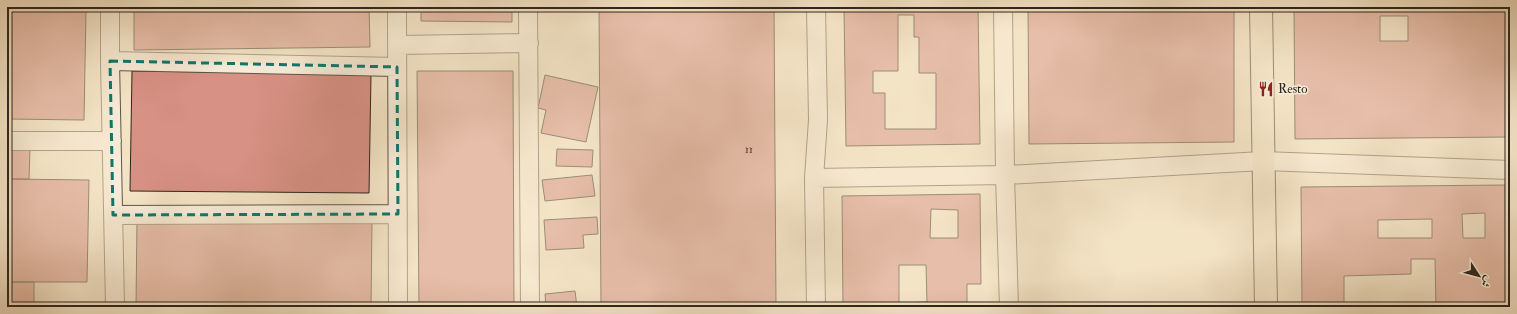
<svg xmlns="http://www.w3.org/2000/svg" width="1517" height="314" font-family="'IM FELL Double Pica',Amiri,serif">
<rect width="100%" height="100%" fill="#f4e4c6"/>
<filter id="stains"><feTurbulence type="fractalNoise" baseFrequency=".005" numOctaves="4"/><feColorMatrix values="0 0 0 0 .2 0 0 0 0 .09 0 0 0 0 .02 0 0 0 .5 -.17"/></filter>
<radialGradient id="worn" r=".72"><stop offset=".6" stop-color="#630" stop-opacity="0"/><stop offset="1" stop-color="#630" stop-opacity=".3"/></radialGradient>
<path fill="#d89185" stroke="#2e251c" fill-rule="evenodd" d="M134,7H369L370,47L134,50Z
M421,7H512V22L421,21Z
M599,7H774L776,307H601Z
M844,7H978L980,144L846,146ZM898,15H914V37H919V73H936V129H885V93H873V71H898Z
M1028,7H1234V142L1029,144Z
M1294,7H1506L1507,137L1295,139ZM1380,16H1408V41H1380Z
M7,10H86L84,120L7,119Z
M132,71L371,74L369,193L130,191Z
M417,71H513L514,307H419Z
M545,75L598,87L586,142L541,133L546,110L538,108Z
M7,148H30L29,179H7Z
M557,149L593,150L592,167L556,166Z
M592,175L595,196L545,201L542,180Z
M7,179L89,180L87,282H7Z
M1505,185L1506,307H1436L1435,259H1411V274L1344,276V307H1302L1301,187ZM1485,213V238H1463L1462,214ZM1432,219V238H1378V220Z
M980,194L981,284H967V307H843L842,196ZM931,209L958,210V238H930ZM899,265H926L927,302L899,303Z
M597,217L598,234L583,235L584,248L546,250L544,220Z
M137,219L372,221L371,307H136Z
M7,282H34V307H7Z
M575,291L577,307H546L545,294Z"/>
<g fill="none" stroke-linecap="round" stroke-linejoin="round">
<defs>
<path id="street" d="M110,7V61L115,307
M397,7L398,307
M528,7L530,307
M1003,7L1005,175L1009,307
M397,45L529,43
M110,61L397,67
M7,141H112
M814,178L1005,175L1263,161L1510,170
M113,215L398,214
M816,307L814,178L818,120L816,7"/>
<path id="primary" d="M1261,7L1266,307"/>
</defs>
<use href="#street" stroke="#605546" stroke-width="20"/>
<use href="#primary" stroke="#2e251c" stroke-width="24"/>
<use href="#street" stroke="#f8edda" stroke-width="18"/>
<use href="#primary" stroke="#f4e4c6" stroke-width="22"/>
</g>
<path d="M0 0H1517V314H0ZM110,61L397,67L398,214L113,215Z" fill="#f4e4c6" fill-opacity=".55" fill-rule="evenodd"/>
<path fill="none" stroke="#0f766e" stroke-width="3" stroke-dasharray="8 5" stroke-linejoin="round" d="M110,61L397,67L398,214L113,215Z"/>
<defs>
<symbol id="restaurant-bare" viewBox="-9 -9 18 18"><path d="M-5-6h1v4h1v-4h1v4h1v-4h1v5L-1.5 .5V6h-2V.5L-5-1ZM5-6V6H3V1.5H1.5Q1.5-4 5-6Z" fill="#8f2418" stroke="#f8edda" stroke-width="2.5" paint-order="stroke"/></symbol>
</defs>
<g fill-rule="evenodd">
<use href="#restaurant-bare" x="1255" y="78" width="22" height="22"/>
</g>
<g text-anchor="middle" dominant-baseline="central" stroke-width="3" stroke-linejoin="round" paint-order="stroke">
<g font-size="11" fill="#584036">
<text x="749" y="149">11</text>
</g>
<g font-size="13" fill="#2e251c" stroke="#f8edda" text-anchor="start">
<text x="1278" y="89">Resto</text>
</g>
</g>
<rect width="1517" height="314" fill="none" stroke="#f4e4c6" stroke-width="24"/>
<rect x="8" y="8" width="1501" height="298" fill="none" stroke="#2e251c" stroke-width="2"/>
<rect x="12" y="12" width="1493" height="290" fill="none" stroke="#2e251c"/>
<g transform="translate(1479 276) rotate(126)" stroke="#f8edda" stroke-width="3" paint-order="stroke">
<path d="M0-3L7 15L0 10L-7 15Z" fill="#2e251c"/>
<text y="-6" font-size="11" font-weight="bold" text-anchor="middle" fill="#2e251c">ش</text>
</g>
<rect width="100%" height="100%" filter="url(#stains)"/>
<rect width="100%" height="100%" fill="url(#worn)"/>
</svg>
